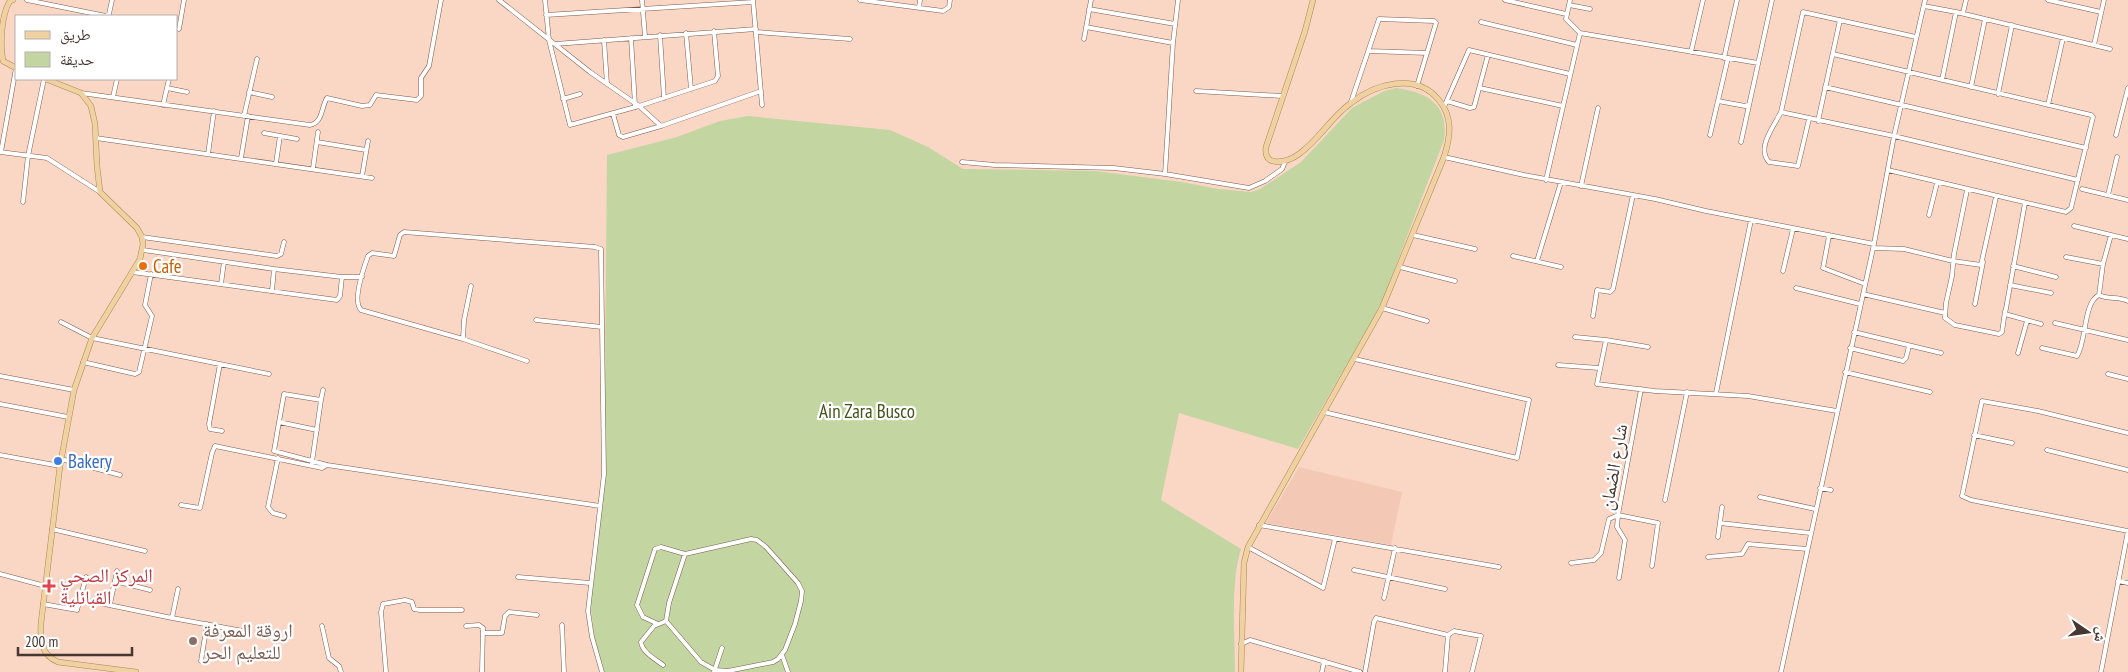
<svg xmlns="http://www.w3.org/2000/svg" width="2128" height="672" font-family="'PT Sans Narrow','Noto Naskh Arabic',sans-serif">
<rect width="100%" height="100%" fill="#fad6c5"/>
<path fill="#f3c9b5" d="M1299,467L1402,492L1391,545L1266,523Z"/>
<path fill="#c3d6a2" d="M1396,88C1427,92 1449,104 1444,140L1385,294L1372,321L1298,449L1179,413L1161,500L1241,549C1230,585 1235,634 1235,672H602L597,655L589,596L604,480L607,155L677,137L720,121L748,116L890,130L928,147L963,169L1095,171L1182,182L1218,189L1251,192L1260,189L1301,162L1352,108L1384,91Z"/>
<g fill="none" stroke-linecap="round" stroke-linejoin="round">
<defs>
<path id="minor" d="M27,0L106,16L109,14L112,0
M499,0L590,72L639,106L661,126
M545,0L549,40L570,125L639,106L715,81L718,76L714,31
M642,0L645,36
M753,0L762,105
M860,0L943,11L949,7L950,0
M1505,0L1566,14
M1570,0L1566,19L1580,33L1758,63
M2048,0L2101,12
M1569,5L1590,9
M1924,6L1956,12L2110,49
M919,8L920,0
M1089,9L1175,24
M1963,13L1966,0
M546,15L753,2
M1481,22L1577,45
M1086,27L1173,43
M179,29L184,0
M756,32L850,39
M686,33L691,89
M660,35L664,98
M1916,37L1803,12L1781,112L1894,136L2078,180
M631,38L635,105
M1084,39L1091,0
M604,40L607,84
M555,44L756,29
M2094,45L2104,0
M1369,51L1427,53
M1691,52L1703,0
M1833,54L2091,115L2093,117L2071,208L2066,212L1888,170
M1724,58L1737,0
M1942,80L1956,12
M1825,87L2086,148
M1971,87L1985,19
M167,88L187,92
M1480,88L1563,106
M1196,91L1282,96
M249,92L272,97
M81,93L310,125C323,123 321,107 327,98L362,106L370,105L376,95L417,100L421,96V78L429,66L441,0
M1998,94L2012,25
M113,97L117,79
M563,99L580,94
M1447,101L1470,108L1474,107L1488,55
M1718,101L1745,106L1748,105
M1351,102L1379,19L1434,21L1436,23L1417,86
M163,105L169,79
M2048,105L2063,38
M1444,107L1469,50L1570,74
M1781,112C1774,126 1756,148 1769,162L1798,166L1809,119
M613,114L619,135L623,137L661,126L761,91
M244,116L257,59
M1818,121L1840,20
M264,133L297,139
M1710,135L1728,58
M2116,135L2128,88
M96,138L372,178
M317,142L366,150
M1741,142L1772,0
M0,152L47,158L100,192
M1,152L16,68
M208,154L214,111
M1444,157L1524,175L1655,199L1706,211L1874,244L1781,672
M241,158L248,116
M962,162L995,165L1114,168L1165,174L1249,188L1265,181L1282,169L1285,162
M276,163L280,136
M313,168L318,132
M1165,174L1173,43L1178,0
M362,176L368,141
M1546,180L1580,33
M1581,186L1598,108
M2082,189L2128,200
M1967,190L1954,254L1952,276L1946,303L1945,318L1955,325L1999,334L2002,332L2005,311
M2108,195L2117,157
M23,202L28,156L44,79
M2025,203L2005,314L2041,324
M1929,215L1937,183
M2074,226L2128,239
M1413,235L1475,249
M2111,235L2103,264L2099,295C2109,300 2118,296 2128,301
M1829,236L1823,268L1865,284
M142,237L277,256L281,254L284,242
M1874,244L1894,136L1925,0
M1873,248L1904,249L1953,261L1981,265L1996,197
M143,250L274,269L342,277H362
M1513,256L1561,267
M2066,257L2103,264
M1537,261L1561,182
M2013,266L2056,277
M1400,267L1455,281
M1783,271L1793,229
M132,272L337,300L340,296L342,277
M221,284L224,262
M2010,285L2051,293
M1796,288L1860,304
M272,291L274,269
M1863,294L1945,313
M1975,304L1983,262
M1382,308L1427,321
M1593,316L1597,290L1610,292L1613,289L1633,195
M536,320L602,327
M61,322L92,338L269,374
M2055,323L2128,340
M1854,332L1941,353
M1575,337L1606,340L1597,384L1655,391L1748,396L1837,411
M463,339L464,320L471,286
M1606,340L1648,347
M1850,348L1903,361L1906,358L1909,346
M2042,348L2077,356C2087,340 2083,303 2099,295
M2018,353L2027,321
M527,361L463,339L361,310C352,301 364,267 368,256L372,253L394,256L400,235L404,232L595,247L601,249L604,474L588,611L592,637L602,672
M83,362L135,374L139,372L152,316L145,305L151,274
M220,364L209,424L210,429L222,431
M1558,365L1599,368
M1845,372L1930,392
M2108,374L2128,379
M0,376L74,390
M1716,393L1751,220
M321,400L323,390
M0,404L68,417
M1324,412L1517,458L1529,400L1355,359
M279,422L284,394L321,400L312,462
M317,430L279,422L274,451L327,465L600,506
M1974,435L2012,443
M2047,450L2128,470
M0,455L60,466
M278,458L268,507L273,513L284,516
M61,459L120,475
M1820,488L1831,490
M1760,497L1815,509
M1665,500L1687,392
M181,505L200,508L212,453L215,446L322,468L327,465
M1720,523L1810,533
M1259,525L1499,567
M52,529L145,551
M2128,531L1971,500L1962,496L1982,401L2038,411L2128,433
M1718,537L1722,507
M1248,547L1323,588L1335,539
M1708,557L1742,554L1748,544L1807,549
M1571,563L1594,560L1601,553L1609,519L1618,515L1658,523L1652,566
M1354,570L1445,589
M0,574L45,586
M518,577L590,583
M1619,578L1625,540L1617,527L1618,515L1641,389
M115,581L150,590
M2118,581L2128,583
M1384,598L1395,548
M80,599L172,618L178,589
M43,604L77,610L86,577
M110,604L117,571
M172,618L243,631
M658,624L643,617L637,605L655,549L661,547L685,554L751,539L757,540L766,547L798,583L802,591L801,601L795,624L785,650L778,659L773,662L728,671L715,670L701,662L666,621L669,603L685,554
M562,625L564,672
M322,626L329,658L339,666L341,672
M466,626L479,625L483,628L482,672
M483,633H502L505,616L509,612L537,615
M1241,644L1250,640L1360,672
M782,655L788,672
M201,661L207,624
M663,665C655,659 642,652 641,642L654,626L666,621
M386,672L381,612L383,604L405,600L412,602L414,609L420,610H462
M714,672L722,648
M1322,672L1324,661
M1365,672L1374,622L1376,618L1448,635
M1445,672L1448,635L1454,631L1481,636L1472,672
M2101,672L2128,531"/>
<path id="major" d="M13,0L10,1C1,15 0,45 3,61L16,68
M46,79L81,93L91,106L95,124L97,166L100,192L137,228L142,237L143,244L140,259L92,338L74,390L60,466L41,623C40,640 41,655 58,662L136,672
M1241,672L1244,563L1248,547L1382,308L1444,157C1451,136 1453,116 1438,99C1415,72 1375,84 1351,103C1331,117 1319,140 1299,154C1288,162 1263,169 1266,147L1305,31L1313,0"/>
</defs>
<use href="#minor" stroke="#7a5c4d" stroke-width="5"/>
<use href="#major" stroke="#ae8751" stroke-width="6"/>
<use href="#minor" stroke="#fff" stroke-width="4"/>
<use href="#major" stroke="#f0d1a1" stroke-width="5"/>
</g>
<circle fill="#e8710a" stroke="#fff" stroke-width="2" cx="143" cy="266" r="5"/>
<circle fill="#3f7fe0" stroke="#fff" stroke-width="2" cx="58" cy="461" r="5"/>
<path fill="#e0444e" stroke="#fff" stroke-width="2" d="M46.5 578.5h5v5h5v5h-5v5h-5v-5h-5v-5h5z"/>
<circle fill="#8d6e63" stroke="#fff" stroke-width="2" cx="193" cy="641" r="5"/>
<g text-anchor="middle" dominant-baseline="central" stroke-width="4.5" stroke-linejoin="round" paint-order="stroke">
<g font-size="19" fill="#c56008" stroke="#fff" text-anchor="start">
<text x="153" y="266">Cafe</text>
</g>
<g font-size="19" fill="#42531a" stroke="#fff">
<text x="867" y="411">Ain Zara Busco</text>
</g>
<g font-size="19" fill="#366cbe" stroke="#fff" text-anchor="start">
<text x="68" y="461">Bakery</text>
</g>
<g font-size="19" fill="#463731" stroke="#fff">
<text transform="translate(1613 467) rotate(-80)">شارع الضمان</text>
</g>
<g font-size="19" fill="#be3a42" stroke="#fff" text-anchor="start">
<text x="60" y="575">المركز الصحي<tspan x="60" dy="22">القبائلية</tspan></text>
</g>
<g font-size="19" fill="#785e54" stroke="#fff" text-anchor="start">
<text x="203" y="630">اروقة المعرفة<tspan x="203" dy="22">للتعليم الحر</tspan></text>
</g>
</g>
<rect x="15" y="15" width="162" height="65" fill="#ffffff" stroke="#b5afad"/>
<rect x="25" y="31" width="25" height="8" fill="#f0d1a1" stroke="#b5afad"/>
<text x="60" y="40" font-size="15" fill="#463731">طريق</text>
<rect x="25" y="52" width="25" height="15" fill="#c3d6a2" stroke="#b5afad"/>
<text x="60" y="65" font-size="15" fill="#463731">حديقة</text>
<g transform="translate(2088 632) rotate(103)" stroke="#ffffff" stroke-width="4" paint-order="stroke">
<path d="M0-4L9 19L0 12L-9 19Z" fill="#463731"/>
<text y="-8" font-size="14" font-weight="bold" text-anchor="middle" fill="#463731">ش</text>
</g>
<path d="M18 647v8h114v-8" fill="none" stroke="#463731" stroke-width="2.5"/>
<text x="25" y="647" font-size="15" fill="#463731" stroke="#ffffff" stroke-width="4" paint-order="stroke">200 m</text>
</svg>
